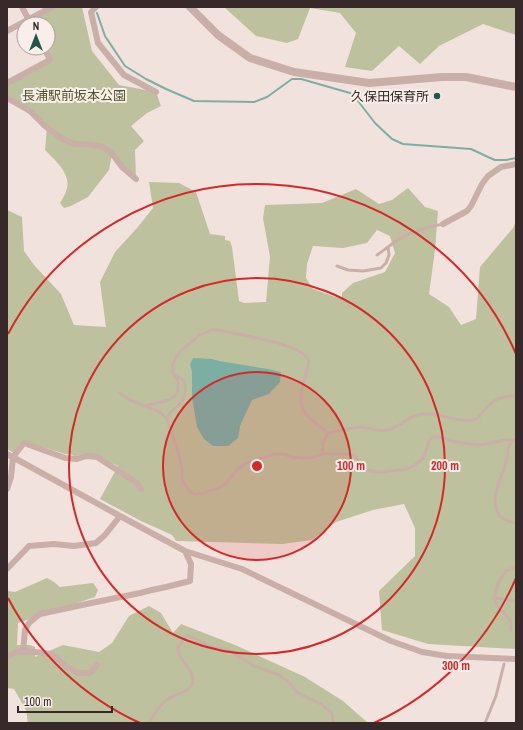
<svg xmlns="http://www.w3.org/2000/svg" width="523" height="730" font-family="'Archivo Narrow','Noto Sans JP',sans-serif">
<rect width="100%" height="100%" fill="#f2e2dd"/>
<path fill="#bec19d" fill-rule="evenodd" d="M52,7H82L92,51L119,85L156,92L161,106L147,113L131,126L144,141L135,150L136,179L112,154L109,170L88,197L71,206L64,208L60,203C63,198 66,193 67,188C71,174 54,159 45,150L47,127L7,98V83L49,59L44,48H48V24H31L29,20Z
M224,7H516V35L483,24L439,46L420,64L399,46L372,71L345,67L356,33L340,13L310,8L298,39L287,43L256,36Z
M149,182L179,183L196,192L210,234L225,236V240L230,241L232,247L239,301L244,303L266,302L270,257L263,218L265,205L322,203L356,189L379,204L392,200L408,188L425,207L438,211L435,250L429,294L449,307L461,325L476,319L480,267L513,228L516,221V649L428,644L382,630L379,591L415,556V528L404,504L373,510L336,522L312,540L282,544L176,541L172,535L141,521L100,499L118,466L91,454L75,456L70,454H65L24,441L14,453L7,449V210L22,217L24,251L34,265L61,294L74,325L106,327L100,282L115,252L137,228L153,208ZM377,230L390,236L395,253L385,272L353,283L342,293V299L313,289L306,278L307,264L313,246L343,248L367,243Z
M47,578L54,582L60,587L93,583L98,590L95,597L18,623L17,645H30L35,647V657L63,645L99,652L112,643L129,616L149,606L161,613L173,633L181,624L235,645L305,677L343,701L368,723H28L26,710L14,689L7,688V591L15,592Z"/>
<path fill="#7cafa4" d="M193,358L212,359L219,361L268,369L281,372L280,382L269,394L252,400L240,426L238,438L228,446H213L204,439L197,427L192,397V372L190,364Z"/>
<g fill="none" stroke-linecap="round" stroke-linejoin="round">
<path stroke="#7cafa4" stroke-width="2" d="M97,13L105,36L125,66L146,79L166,89L194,101L254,102L267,97L292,79H301L350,93L358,101L375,123L392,139L403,144L471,149L488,157L495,160H506L516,158"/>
<path stroke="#caafa9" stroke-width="3" d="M377,255C387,248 397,239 409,234C420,229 432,226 443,224
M337,266L348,270L363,271L381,268L386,263L389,255L388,247
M120,393L128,399L145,406L169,400L175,396L178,391V383L177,379L172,372L173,364L176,357L182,350L200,335L211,330H219C235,334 302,344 308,359C310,363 307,369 306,374C303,384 298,400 303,410C307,417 321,427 328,433C339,431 350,427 361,427C372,428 380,433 391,429C406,423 412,412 431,414C442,415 464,424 476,419C479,418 482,413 484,410C493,400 502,395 516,396
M145,406L160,412L167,419L178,452L182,469V480L189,491L194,494L202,493L219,488L225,484L238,469L247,463L275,454H285L292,457L302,458L313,457L323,454H346L354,455L357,458L361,468L364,470L381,472L408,469L415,465L424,457L429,441L432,437H440L456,442L477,445L486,444L504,440H514
M167,419C170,410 173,411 179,405C185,399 189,385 181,378C180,378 176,376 175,376
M516,439C514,441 511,443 509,445C507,449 508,454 507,458C504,475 489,495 498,513C501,520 509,521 516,523
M323,454V443L328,433
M494,598L516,601
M511,630V622L506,615L497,606L494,598L498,583L506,571L516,567
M149,723C154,714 160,704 168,699C176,693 194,692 193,679C192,669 183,663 179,654C179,652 179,650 178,648L187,635L212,647L228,650L254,666L279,675L289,682L293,688L298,693L321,704L332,713L333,723
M485,723L496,696L504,664"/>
<path stroke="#caafa9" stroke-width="6" d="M22,7L31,24
M96,7L91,12L98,43L124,75L156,92
M7,31L52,7
M7,83L50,60L44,48
M7,98L30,111L44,125L61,138L74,144L92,145L103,147L110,151L122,167L136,179
M443,224L467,211L471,206L482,184L488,176L501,167L516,164
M7,454L120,516L185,551L242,569L391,641L422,652L447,656L516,659
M7,489L11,477L13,457L24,443L65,458L77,459L86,456L97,457L137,483L141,489
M7,569L29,546L54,544L74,546L96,543L105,535L120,516
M23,652L25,630L29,623L40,614L96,602L140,593L152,590L166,587L190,581L191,564L185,551
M7,657L16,652H35L50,654L58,659L64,665L78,673H89L93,670L97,665"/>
<path stroke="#caafa9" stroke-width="8" d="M190,7L218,35L250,58L294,72L369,83L442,77H466L516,87"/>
</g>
<circle cx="257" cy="466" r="94" fill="#d62828" fill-opacity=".12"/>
<g fill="none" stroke="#d62828" stroke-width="2">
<circle cx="257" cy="466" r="94"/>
<circle cx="257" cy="466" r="188"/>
<path d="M516 578A282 282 0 0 1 374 723M140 723A282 282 0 0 1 8 598M8 334A282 282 0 0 1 516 354"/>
</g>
<circle fill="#1f584d" stroke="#f9eee9" stroke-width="1.5" cx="437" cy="96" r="4"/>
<g text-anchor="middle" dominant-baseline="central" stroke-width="4" stroke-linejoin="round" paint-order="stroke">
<g font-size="13" fill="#51552d" stroke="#f9eee9">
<text x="74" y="95">長浦駅前坂本公園</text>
</g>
<g font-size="13" fill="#372929" stroke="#f9eee9" text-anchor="end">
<text x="429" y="96">久保田保育所</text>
</g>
</g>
<circle cx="257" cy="466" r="6" fill="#d62828" stroke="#f9eee9" stroke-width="2"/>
<g font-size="12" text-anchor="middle" font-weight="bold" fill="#d62828" stroke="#f9eee9" stroke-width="4" stroke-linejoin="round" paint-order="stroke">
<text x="351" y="470">100 m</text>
<text x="445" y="470">200 m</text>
<text x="456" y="670">300 m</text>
</g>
<rect width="523" height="730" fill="none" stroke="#372929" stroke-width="16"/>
<g transform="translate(36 36)"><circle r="19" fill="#f9eee9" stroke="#ab9f9c"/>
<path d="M0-3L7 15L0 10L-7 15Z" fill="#1f584d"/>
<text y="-6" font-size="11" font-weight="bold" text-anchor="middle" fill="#372929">N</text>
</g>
<path d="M18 706v6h94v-6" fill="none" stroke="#372929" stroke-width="2"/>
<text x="24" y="706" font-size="12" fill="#372929" stroke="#f9eee9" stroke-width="3" paint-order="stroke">100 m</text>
</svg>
